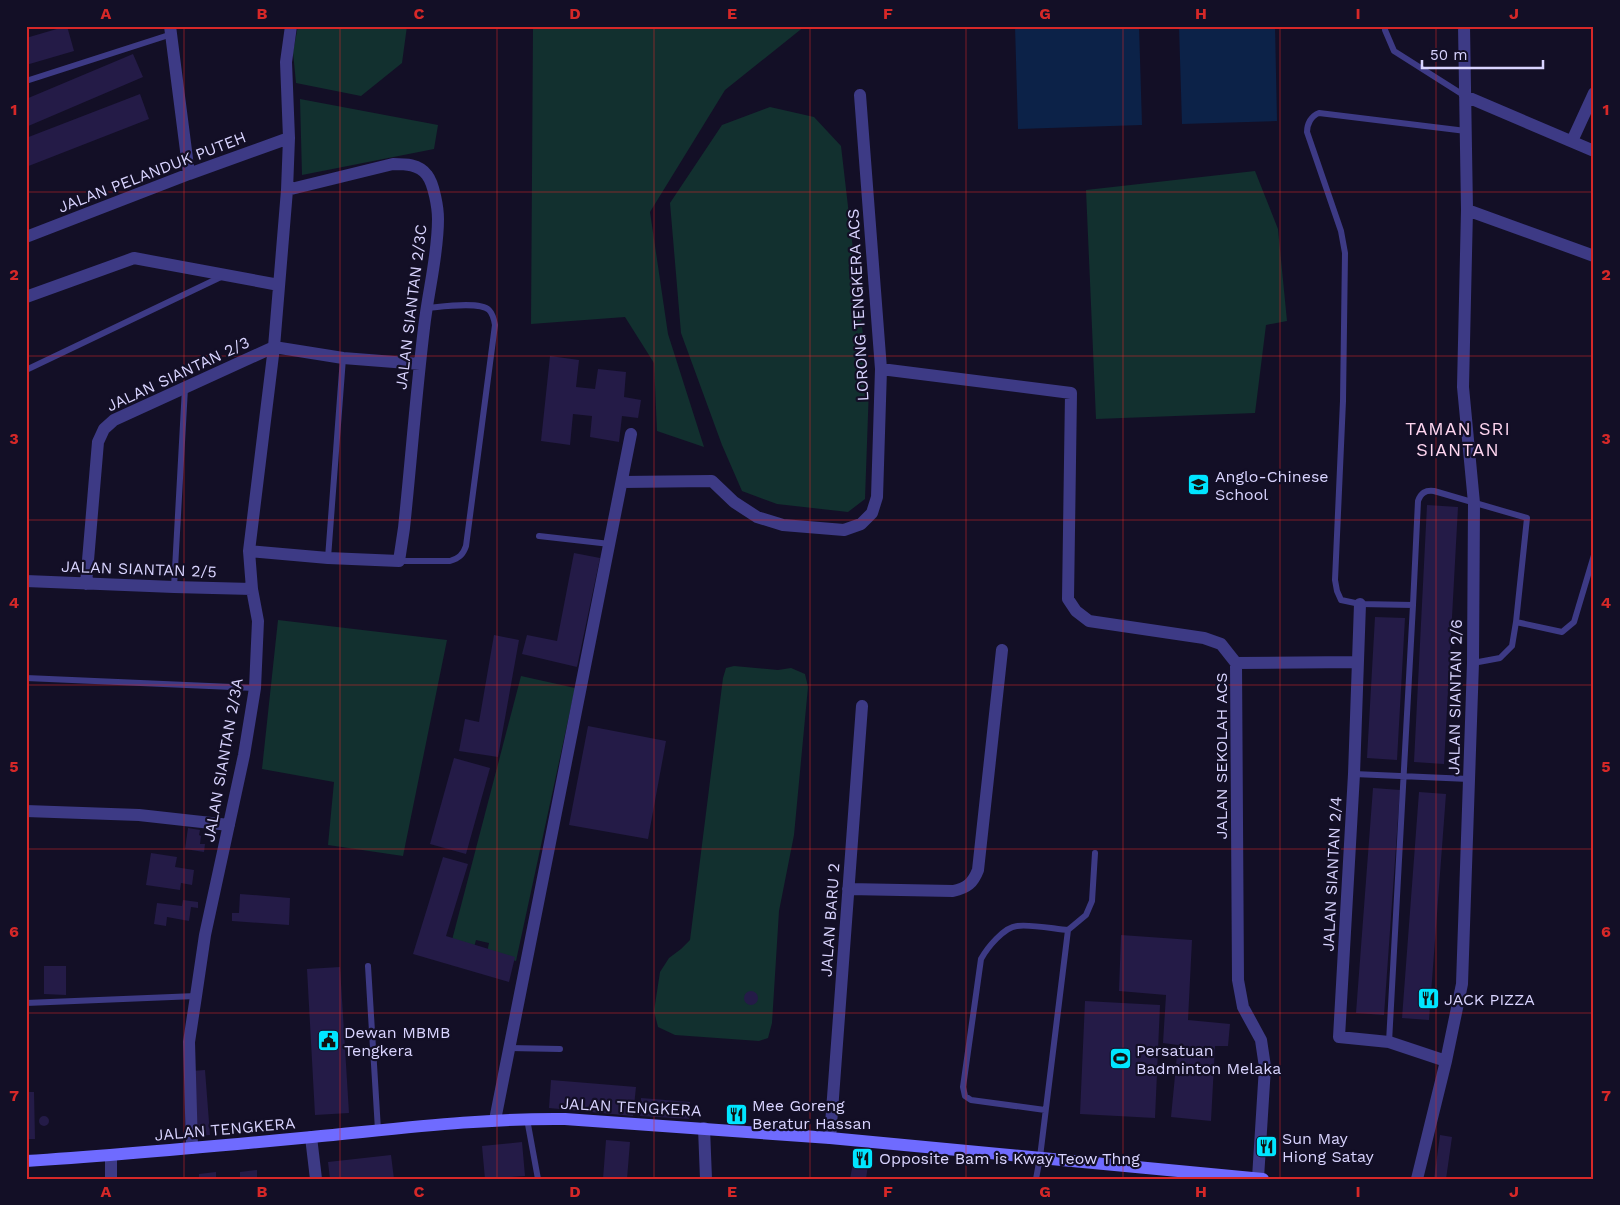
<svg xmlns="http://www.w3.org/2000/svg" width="1620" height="1205" font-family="'Work Sans',sans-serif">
<rect width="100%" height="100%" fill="#130f26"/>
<path fill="#12302f" d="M298,26H407L402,63L361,96L296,83L293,52Z
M533,26H805L725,90L650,212L668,334L704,447L657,431L654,363L625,317L531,324Z
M300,99L438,125L434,149L302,175Z
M770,107L814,117L841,146L869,387L865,499L848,512L777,504L742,491L722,445L681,333L670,203L722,125Z
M1255,171L1278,229L1287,321L1266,325L1255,413L1096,419L1086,190Z
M278,620L447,640L403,856L328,845L334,782L262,769Z
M734,666L778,670L791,668L805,674L808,687L794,835L779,911L772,1023L768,1038L759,1041L675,1035L658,1027L654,1011L660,972L669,958L681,949L690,940L723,678L726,668Z
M521,676L575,688L516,961L487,953L489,943L476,940L473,951L451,944Z"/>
<path fill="#0c2248" d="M1015,26H1139L1142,125L1018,129Z
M1179,26H1275L1277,121L1182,124Z"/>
<path fill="#241b47" d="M67,26L74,51L26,65V38Z
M1398,26H1423V29H1398Z
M133,54L143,77L26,127V99Z
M140,94L149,119L26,167V138Z
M550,356L579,360L576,387L595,389L598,369L626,372L624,397L641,400L638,418L622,416L619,442L590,437L592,416L573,414L570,445L541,441Z
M1427,505L1458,507L1444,764L1414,762Z
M574,553L600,558L577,667L522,654L527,635L557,641Z
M1375,617L1405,618L1397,760L1367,758Z
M494,635L519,640L498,757L459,751L465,719L479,722Z
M588,726L666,741L648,839L569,825Z
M454,758L490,768L466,854L430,844Z
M1373,788L1400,790L1384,1015L1356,1013Z
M1419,792L1446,794L1429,1020L1402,1018Z
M188,828L200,830L199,835L201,836L200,844H205L204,852L185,849Z
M151,853L177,857L175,867L194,870L192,885L181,883L180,890L146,885Z
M443,857L468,864L446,936L515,957L509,982L413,954Z
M240,894L290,898L289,925L232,921V913H239Z
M183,900L198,902V908L191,907L189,921L167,917L166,926L154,924L157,903L182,906Z
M1121,935L1192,940L1188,1020L1230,1024L1228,1046H1215L1211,1121L1171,1117L1178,1045L1163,1043L1166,995L1119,991Z
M44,966H66V995L44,994Z
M340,967L349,1113L315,1115L307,969Z
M744 998a7 7 0 1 1 14 0a7 7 0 1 1-14 0Z
M1085,1001L1160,1005L1155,1118L1080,1114Z
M205,1070L210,1135L196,1136L191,1071Z
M551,1080L636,1087L633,1116L549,1108Z
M26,1092H34L35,1139H26Z
M641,1098L690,1102L689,1119L640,1116Z
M39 1121a5 5 0 1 1 10 0a5 5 0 1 1-10 0Z
M1440,1135L1452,1137L1446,1179H1434Z
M606,1140L630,1142L627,1179H603Z
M522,1142L525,1176L485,1179L482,1146Z
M391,1155L394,1179H330L328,1162Z
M853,1163L868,1165L866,1179H850Z
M257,1170V1179H240V1172Z
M216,1172V1179H199V1174Z"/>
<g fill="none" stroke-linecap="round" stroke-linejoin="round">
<path stroke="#3d3a85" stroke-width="6" d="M1385,26V30L1394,51L1465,96
M26,81L172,34
M1466,131L1319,113C1311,116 1307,124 1307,132L1341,231L1345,253L1343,401L1335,580L1337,591L1341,600L1360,604L1413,605L1418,501C1421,493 1425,490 1434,491L1527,518L1516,622L1512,646L1500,658L1473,663
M26,370L223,276
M539,536L610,544
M328,558L343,358
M399,561H450C459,558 463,555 466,546L495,325C494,319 493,314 489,310C480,301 440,307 426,308
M174,587L185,388
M1516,622L1562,632L1574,622L1594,555
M26,678L255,688
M1354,774L1469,779
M1068,930L1086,915L1092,901L1095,853
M368,966L378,1130
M26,1003L196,996
M1389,1042L1413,605
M509,1048L560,1049
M527,1119L538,1179
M1036,1179L1040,1157L1068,930C1055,929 1030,924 1017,926C1004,927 987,948 981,959L963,1087L965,1096L971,1100L1045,1110"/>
<path stroke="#3d3a85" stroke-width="12" d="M170,26L189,174
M1465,96L1594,151
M1572,141L1594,93
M1467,210L1594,256
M26,237L189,174L289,138
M26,297L134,258L279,285
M881,369L1071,393L1068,599L1076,611L1089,621L1204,638L1221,644L1236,663L1238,980L1243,1007L1261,1040L1265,1067L1258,1178
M622,482L712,481L734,502L757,517L783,525L844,530L861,524L872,513L877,497L881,369L860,95
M249,551L328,558L399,561L404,528C411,461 416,394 424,328C428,291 438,256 438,219C438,208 434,184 427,175C419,164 405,164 393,164L287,190
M26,581L174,587L252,589
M86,584L98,442L104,429L114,420L274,347L343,358L420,364
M1360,604L1354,774L1339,1037L1389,1042L1446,1061
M1236,663L1357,662
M26,811L139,815L229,825
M848,889L953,891C967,888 973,883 978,870L1002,650
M495,1120L631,434
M704,1128L706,1179
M311,1137L316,1179
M830,1138L862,706
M192,1148L189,1042L196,996L205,935L244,755L255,688L258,621L252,589L249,551L274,347L287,190L289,138L286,62L291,26
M111,1155V1179
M1417,1179L1446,1061L1462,984L1473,663L1474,503L1463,387L1467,210L1464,26"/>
<path stroke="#6f6bff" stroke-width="12" d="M26,1161C122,1155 217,1146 312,1137C396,1129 480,1118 565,1119L830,1138L1263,1179"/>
</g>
<path fill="none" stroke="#d62828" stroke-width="1" stroke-opacity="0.55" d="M184,26V1179M340,26V1179M497,26V1179M654,26V1179M810,26V1179M966,26V1179M1123,26V1179M1280,26V1179M1436,26V1179M26,192H1594M26,356H1594M26,520H1594M26,685H1594M26,849H1594M26,1013H1594"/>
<defs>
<symbol id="school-square" viewBox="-11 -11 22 22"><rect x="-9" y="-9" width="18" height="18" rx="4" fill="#00e5ff" stroke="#130f26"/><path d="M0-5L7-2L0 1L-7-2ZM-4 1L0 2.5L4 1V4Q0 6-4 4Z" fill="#111"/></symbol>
<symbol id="restaurant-square" viewBox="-11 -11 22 22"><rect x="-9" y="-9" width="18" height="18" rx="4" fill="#00e5ff" stroke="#130f26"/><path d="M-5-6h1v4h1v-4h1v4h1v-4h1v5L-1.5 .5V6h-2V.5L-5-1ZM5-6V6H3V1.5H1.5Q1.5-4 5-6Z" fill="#111"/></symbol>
<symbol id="civic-square" viewBox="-11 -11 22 22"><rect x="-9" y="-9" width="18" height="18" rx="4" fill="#00e5ff" stroke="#130f26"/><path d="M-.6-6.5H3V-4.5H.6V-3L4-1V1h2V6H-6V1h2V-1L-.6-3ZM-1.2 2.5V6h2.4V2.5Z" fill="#111"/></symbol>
<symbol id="stadium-square" viewBox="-11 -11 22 22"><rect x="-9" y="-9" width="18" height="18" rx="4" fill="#00e5ff" stroke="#130f26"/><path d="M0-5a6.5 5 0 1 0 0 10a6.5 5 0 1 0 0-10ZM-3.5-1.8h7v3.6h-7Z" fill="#111"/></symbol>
</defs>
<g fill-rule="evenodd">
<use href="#school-square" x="1186" y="472" width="25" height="25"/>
<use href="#restaurant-square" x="1416" y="986" width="25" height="25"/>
<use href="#civic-square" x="316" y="1028" width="25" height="25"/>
<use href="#stadium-square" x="1108" y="1046" width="25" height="25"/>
<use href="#restaurant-square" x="724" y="1102" width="25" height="25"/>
<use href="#restaurant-square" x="1254" y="1134" width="25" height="25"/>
<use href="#restaurant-square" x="850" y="1146" width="25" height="25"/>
</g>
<g text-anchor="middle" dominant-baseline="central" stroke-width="4.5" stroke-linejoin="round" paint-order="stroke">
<g font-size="16" fill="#d9d4ff" stroke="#130f26">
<text transform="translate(152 172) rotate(-21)">JALAN PELANDUK PUTEH</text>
<text transform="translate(858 305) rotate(-93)">LORONG TENGKERA ACS</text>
<text transform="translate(411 307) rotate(-83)">JALAN SIANTAN 2/3C</text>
<text transform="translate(178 374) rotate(-25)">JALAN SIANTAN 2/3</text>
<text transform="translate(139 569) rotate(2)">JALAN SIANTAN 2/5</text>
<text transform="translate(1455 697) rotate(-89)">JALAN SIANTAN 2/6</text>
<text transform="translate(1221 756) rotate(-90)">JALAN SEKOLAH ACS</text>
<text transform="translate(223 760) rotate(-80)">JALAN SIANTAN 2/3A</text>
<text transform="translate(1332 874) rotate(-87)">JALAN SIANTAN 2/4</text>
<text transform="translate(830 920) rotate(-86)">JALAN BARU 2</text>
<text transform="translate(631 1107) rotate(3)">JALAN TENGKERA</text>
<text transform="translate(225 1129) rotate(-5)">JALAN TENGKERA</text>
</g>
<g font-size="16" fill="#d9d4ff" stroke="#130f26" text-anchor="start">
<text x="1215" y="476">Anglo-Chinese<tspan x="1215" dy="18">School</tspan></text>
<text x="1444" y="999">JACK PIZZA</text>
<text x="344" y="1032">Dewan MBMB<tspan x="344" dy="18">Tengkera</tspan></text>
<text x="1136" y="1050">Persatuan<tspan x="1136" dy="18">Badminton Melaka</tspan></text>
<text x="752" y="1105">Mee Goreng<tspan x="752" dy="18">Beratur Hassan</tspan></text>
<text x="1282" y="1138">Sun May<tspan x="1282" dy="18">Hiong Satay</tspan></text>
<text x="879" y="1158">Opposite Bam is Kway Teow Thng</text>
</g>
<g font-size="18" letter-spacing="1" fill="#ffd6f0" stroke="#130f26">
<text x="1458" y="428">TAMAN SRI<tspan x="1458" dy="21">SIANTAN</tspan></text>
</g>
</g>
<rect width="1620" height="1205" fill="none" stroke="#130f26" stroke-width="55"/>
<path d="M1422 60v8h121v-8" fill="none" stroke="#d9d4ff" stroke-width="2.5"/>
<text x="1430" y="60" font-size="15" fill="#d9d4ff" stroke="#130f26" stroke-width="4" paint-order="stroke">50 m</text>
<rect x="28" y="28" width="1564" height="1150" fill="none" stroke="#d62828" stroke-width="2"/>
<g font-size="16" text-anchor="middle" font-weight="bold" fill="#d62828">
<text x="106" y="19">A</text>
<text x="262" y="19">B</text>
<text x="419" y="19">C</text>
<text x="575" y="19">D</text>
<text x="732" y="19">E</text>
<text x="888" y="19">F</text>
<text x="1045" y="19">G</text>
<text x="1201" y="19">H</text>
<text x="1358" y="19">I</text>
<text x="1514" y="19">J</text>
<text x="14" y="115">1</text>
<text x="1606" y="115">1</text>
<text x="14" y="280">2</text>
<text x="1606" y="280">2</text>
<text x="14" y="444">3</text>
<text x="1606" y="444">3</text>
<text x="14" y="608">4</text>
<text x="1606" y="608">4</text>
<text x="14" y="772">5</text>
<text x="1606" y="772">5</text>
<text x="14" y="937">6</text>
<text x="1606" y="937">6</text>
<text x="14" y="1101">7</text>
<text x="1606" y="1101">7</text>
<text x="106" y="1197">A</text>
<text x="262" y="1197">B</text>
<text x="419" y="1197">C</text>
<text x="575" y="1197">D</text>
<text x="732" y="1197">E</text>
<text x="888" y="1197">F</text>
<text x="1045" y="1197">G</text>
<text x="1201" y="1197">H</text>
<text x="1358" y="1197">I</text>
<text x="1514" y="1197">J</text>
</g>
</svg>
